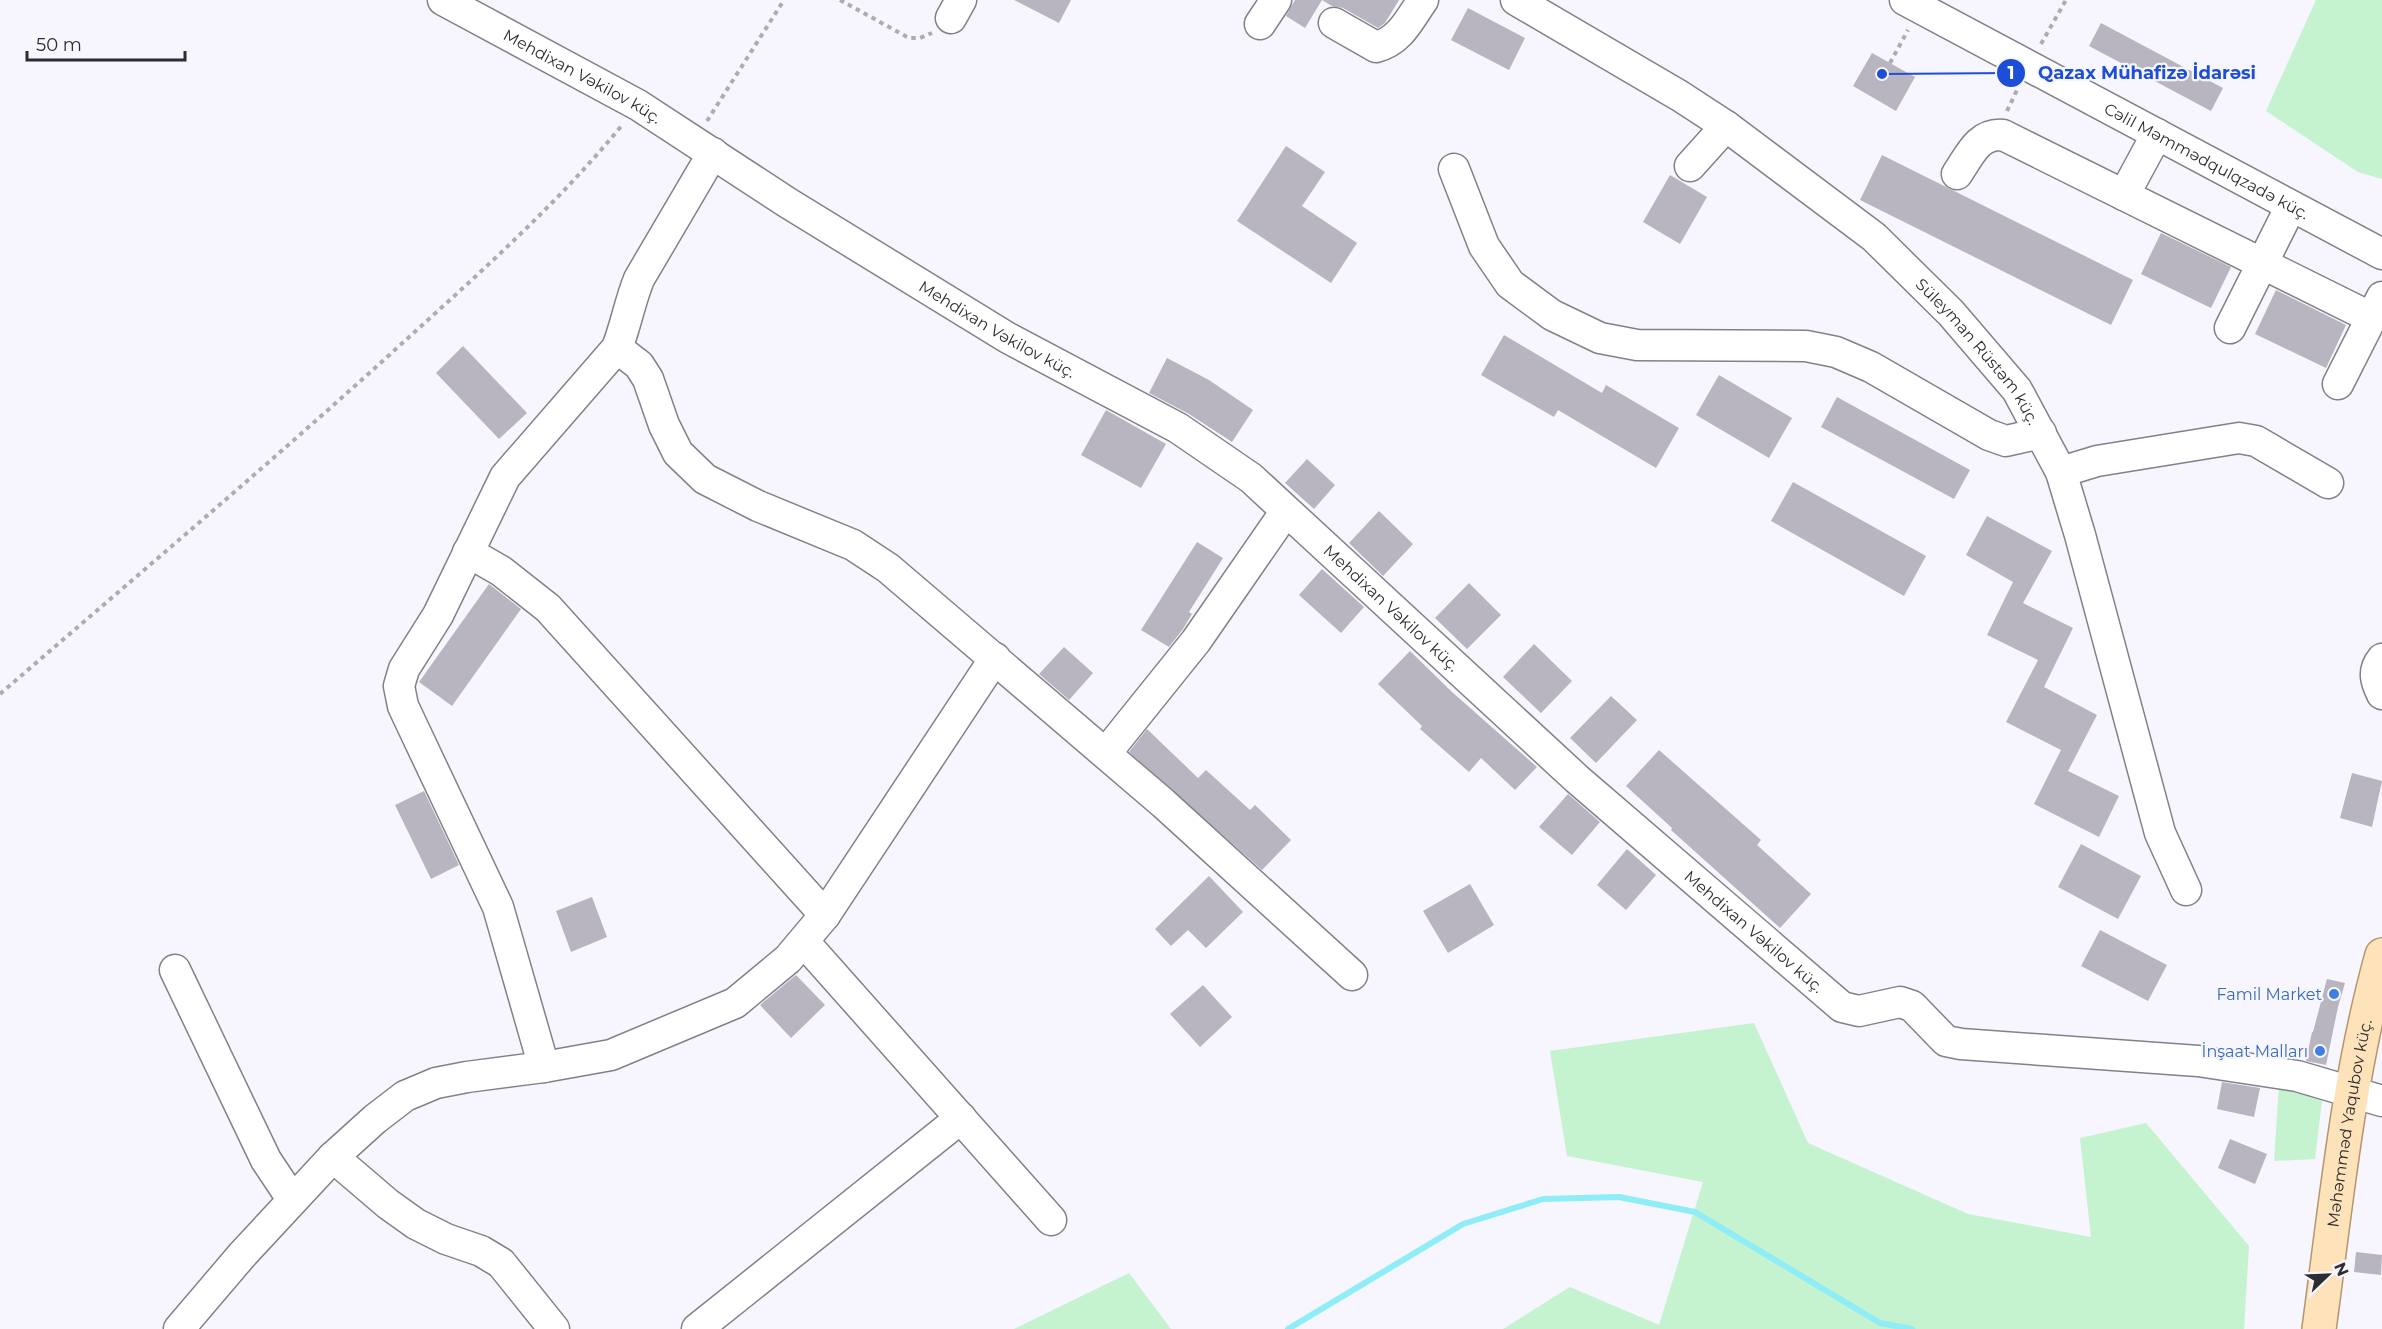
<svg xmlns="http://www.w3.org/2000/svg" width="2382" height="1329" font-family="Montserrat,sans-serif">
<rect width="100%" height="100%" fill="#f7f5fd"/>
<path fill="#c5f2cf" d="M2316,0H2382V179L2358,172L2266,111Z
M1754,1023L1808,1143L1968,1214L2091,1237L2080,1138L2146,1123L2249,1246L2244,1329H1503L1570,1287L1659,1325L1703,1182L1567,1156L1550,1051Z
M2279,1084L2322,1101L2315,1159L2274,1161Z
M1129,1273L1171,1329H1013H1014Z"/>
<g fill="none" stroke-linecap="round" stroke-linejoin="round">
<path stroke="#8eedf7" stroke-width="6" d="M1288,1329L1463,1224L1543,1199L1619,1197L1695,1212L1880,1323L1912,1329"/>
</g>
<path fill="#b8b5c0" d="M1014,0H1071L1059,23Z
M1295,0H1322L1305,28L1286,16Z
M1322,0H1399L1385,23L1378,28L1343,8L1332,6Z
M1468,8L1525,38L1509,70L1451,40Z
M2101,23L2223,88L2211,111L2089,46Z
M1872,53L1915,77L1896,111L1853,86Z
M1286,146L1325,172L1302,206L1357,243L1331,283L1237,221Z
M1882,155L2133,280L2111,325L1860,200Z
M1670,175L1707,197L1680,244L1643,222Z
M2161,233L2231,267L2211,308L2141,274Z
M2276,290L2346,325L2326,368L2255,334Z
M1504,335L1602,393L1606,385L1679,428L1656,468L1558,410L1554,417L1481,375Z
M463,346L527,413L499,439L436,373Z
M1167,358L1209,380L1253,410L1232,442L1189,414L1149,393Z
M1719,375L1792,418L1769,458L1696,415Z
M1837,397L1970,470L1954,499L1821,427Z
M1106,410L1166,444L1141,488L1081,455Z
M1307,459L1335,485L1314,509L1285,483Z
M1793,482L1926,556L1904,596L1771,521Z
M1379,511L1413,544L1383,576L1349,543Z
M1987,516L2052,551L2023,603L2073,628L2044,687L2097,715L2068,771L2119,796L2099,837L2034,804L2061,750L2006,722L2038,660L1987,635L2013,582L1966,555Z
M1197,542L1223,558L1189,612L1192,614L1183,629L1169,647L1141,630Z
M1322,569L1364,607L1341,633L1299,595Z
M1469,583L1501,615L1467,649L1435,618Z
M489,584L521,609L452,706L419,682Z
M1534,644L1572,681L1541,713L1503,677Z
M1064,647L1093,673L1069,700L1039,674Z
M1410,651L1452,692L1537,767L1515,790L1481,758L1469,772L1420,729L1422,726L1378,684Z
M1611,696L1637,720L1596,763L1570,738Z
M1147,729L1198,778L1206,770L1250,810L1255,805L1291,840L1262,870L1129,752Z
M1659,750L1761,840L1757,845L1811,894L1780,928L1671,830L1672,828L1626,786Z
M2352,773L2382,781L2372,827L2340,818Z
M424,791L459,865L431,879L395,805Z
M1568,794L1600,822L1572,855L1539,827Z
M2081,844L2141,876L2118,919L2058,887Z
M1627,849L1656,875L1626,910L1597,885Z
M1209,876L1243,912L1206,948L1188,930L1171,946L1155,929Z
M1470,884L1494,925L1448,953L1423,911Z
M592,897L607,937L571,952L556,911Z
M2100,930L2167,965L2148,1001L2081,966Z
M796,975L825,1005L791,1038L760,1005Z
M2327,979L2345,983L2338,1007L2326,1065L2306,1061L2312,1032H2313Z
M1203,985L1232,1017L1200,1047L1170,1014Z
M2222,1082L2260,1088L2254,1117L2217,1109Z
M2230,1139L2267,1154L2255,1184L2218,1168Z
M2356,1252L2382,1255L2381,1275L2354,1272Z"/>
<g fill="none" stroke-linecap="round" stroke-linejoin="round">
<defs>
<g id="minor">
<path id="s1" d="M443,0L638,105L788,203L1008,338L1178,428L1251,478L1577,779L1842,1007L1859,1011L1900,1002L1912,1006L1946,1041L1961,1044L2198,1061L2297,1076L2382,1101"/>
<path id="s2" d="M1516,0L1680,96L1726,126L1874,237L1951,313L2017,390L2061,472L2080,535L2160,833L2186,890"/>
<path id="s3" d="M1905,0L2382,254"/>
<path d="M951,18L961,0"/>
<path d="M1334,23L1376,47C1400,41 1409,20 1423,0"/>
<path d="M1260,24L1276,0"/>
<path d="M1690,166L1726,126"/>
<path d="M1454,169L1484,246L1510,284L1552,315L1600,338L1637,345L1806,346L1836,352L1871,367L1989,435L2006,441L2041,433"/>
<path d="M1957,174C1970,155 1978,133 2003,135L2372,318"/>
<path d="M2124,195L2157,134"/>
<path d="M2230,328L2291,206"/>
<path d="M617,348L639,365L648,379L664,425L678,453L705,479L758,506L853,545L888,568L1163,803L1352,975"/>
<path d="M2338,384L2382,297"/>
<path d="M2061,472L2097,461L2239,438L2256,441L2328,483"/>
<path d="M468,552L501,571L548,608L825,915"/>
<path d="M2382,659C2372,671 2376,682 2382,694"/>
<path d="M1106,753L1196,641L1286,511"/>
<path d="M804,942L1051,1220"/>
<path d="M175,970L266,1160L292,1199"/>
<path d="M544,1067L498,907L411,723L403,706L399,686L404,669L438,615L505,477L617,348C626,325 630,301 639,279L713,153"/>
<path d="M333,1157L388,1204L416,1224L446,1239L481,1251L501,1263L554,1329"/>
<path d="M179,1329L242,1255L333,1157L375,1119L405,1096L436,1083L467,1077L544,1067L611,1055L735,1003L788,959L825,915L995,658"/>
<path d="M697,1329L961,1118"/>
</g>
<g id="major">
<path id="s4" d="M2319,1329C2336,1204 2348,1077 2382,955"/>
</g>
</defs>
<use href="#minor" stroke="#83808a" stroke-width="33"/>
<use href="#major" stroke="#b4966c" stroke-width="36"/>
<path stroke="#adacb2" stroke-width="4" stroke-dasharray="4.5 4.5" stroke-linecap="butt" d="M840,0L909,38H920L932,33
M2041,44L2066,0
M1890,63L1908,30
M2007,111L2018,88
M707,121L784,0
M0,694C133,579 267,466 397,348C475,277 556,206 623,124"/>
<use href="#minor" stroke="#fff" stroke-width="30"/>
<use href="#major" stroke="#fde2ba" stroke-width="33"/>
</g>
<g fill="#3f7fe0" stroke="#f7f5fd" stroke-width="2">
<circle cx="2334" cy="994" r="6"/>
<circle cx="2320" cy="1051" r="6"/>
</g>
<g text-anchor="middle" dominant-baseline="central" stroke-width="4.5" stroke-linejoin="round" paint-order="stroke">
<g font-size="16" fill="#2d2c30" stroke="#f7f5fd">
<text stroke="none"><textPath href="#s1" startOffset="159">Mehdixan Vəkilov küç.</textPath></text>
<text stroke="none"><textPath href="#s3" startOffset="342">Cəlil Məmmədqulqzadə küç.</textPath></text>
<text stroke="none"><textPath href="#s1" startOffset="645">Mehdixan Vəkilov küç.</textPath></text>
<text stroke="none"><textPath href="#s2" startOffset="585">Süleyman Rüstəm küç.</textPath></text>
<text stroke="none"><textPath href="#s1" startOffset="1131">Mehdixan Vəkilov küç.</textPath></text>
<text stroke="none"><textPath href="#s1" startOffset="1617">Mehdixan Vəkilov küç.</textPath></text>
<text stroke="none"><textPath href="#s4" startOffset="208">Məhəmməd Yaqubov küç.</textPath></text>
</g>
<g font-size="16" fill="#366cbe" stroke="#f7f5fd" text-anchor="end">
<text x="2322" y="994">Famil Market</text>
<text x="2308" y="1051">İnşaat Malları</text>
</g>
</g>
<path fill="none" stroke="#1d4ed8" stroke-width="2" d="M1882 74L2011 73"/>
<g fill="#1d4ed8" stroke="#f7f5fd" stroke-width="2">
<circle cx="1882" cy="74" r="6"/>
<circle cx="2011" cy="73" r="15"/>
</g>
<g font-size="18" text-anchor="middle" font-weight="bold" fill="#fff">
<text x="2011" y="79">1</text>
</g>
<g font-size="18" text-anchor="middle" font-weight="bold" fill="#1d4ed8" stroke="#f7f5fd" stroke-width="4.5" stroke-linejoin="round" paint-order="stroke">
<text x="2147" y="79">Qazax Mühafizə İdarəsi</text>
</g>
<g transform="translate(2328 1275) rotate(67)" stroke="#f7f5fd" stroke-width="4.5" paint-order="stroke">
<path d="M0-4.5L10 22L0 15L-10 22Z" fill="#2d2c30"/>
<text y="-9" font-size="16" font-weight="bold" text-anchor="middle" fill="#2d2c30">N</text>
</g>
<path d="M27 51v9h158v-9" fill="none" stroke="#2d2c30" stroke-width="3"/>
<text x="36" y="51" font-size="18" fill="#2d2c30" stroke="#f7f5fd" stroke-width="4.5" paint-order="stroke">50 m</text>
</svg>
